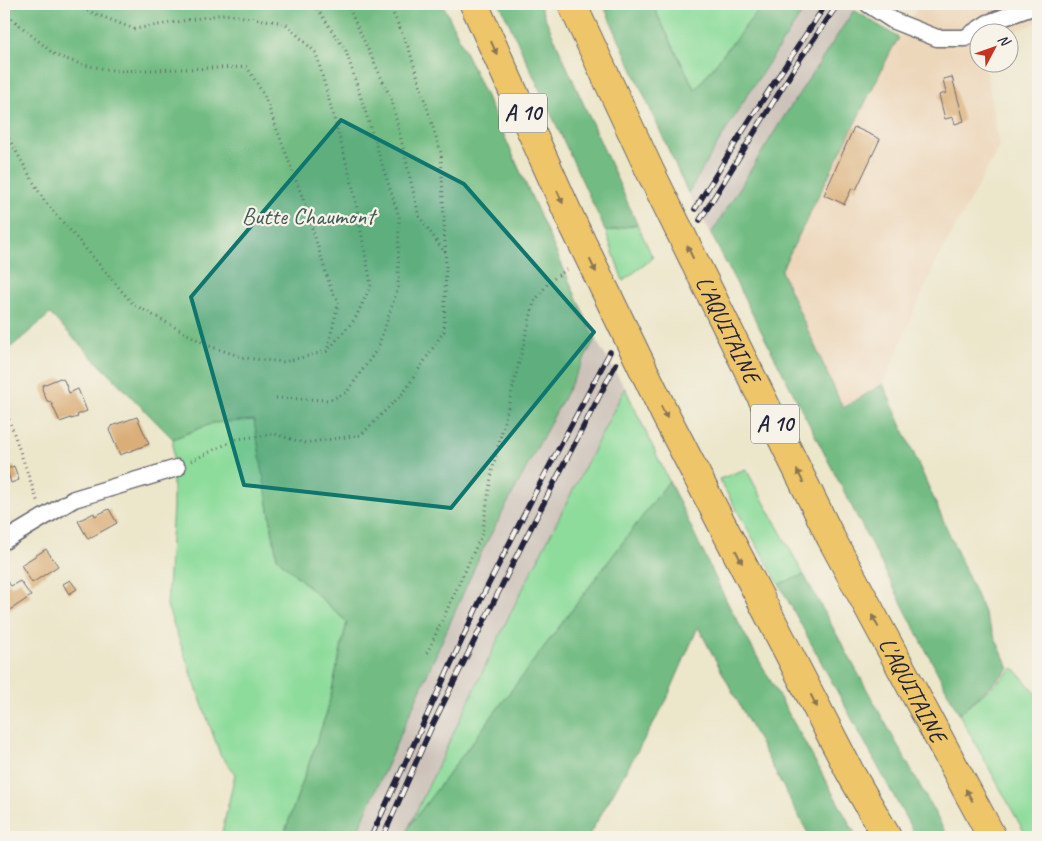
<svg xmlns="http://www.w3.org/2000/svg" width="1042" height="841" font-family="Caveat,sans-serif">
<rect width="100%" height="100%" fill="#f7f3e8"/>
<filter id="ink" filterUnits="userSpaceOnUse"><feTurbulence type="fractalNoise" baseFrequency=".02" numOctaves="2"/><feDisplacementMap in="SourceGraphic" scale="10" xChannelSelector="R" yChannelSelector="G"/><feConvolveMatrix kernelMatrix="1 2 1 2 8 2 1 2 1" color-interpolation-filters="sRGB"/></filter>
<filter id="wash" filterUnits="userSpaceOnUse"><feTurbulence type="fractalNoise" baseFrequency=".0096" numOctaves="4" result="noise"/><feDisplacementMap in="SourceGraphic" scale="20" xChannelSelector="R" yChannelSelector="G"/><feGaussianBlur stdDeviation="1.12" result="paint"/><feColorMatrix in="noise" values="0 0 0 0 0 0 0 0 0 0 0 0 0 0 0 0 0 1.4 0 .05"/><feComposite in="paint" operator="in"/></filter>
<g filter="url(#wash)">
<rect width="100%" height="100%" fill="#ece6cb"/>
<path fill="#edd7bb" d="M920,4H1038V22L1010,34V32H980V62L985,63L999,147L933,268L883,384L844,408L778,278L892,49Z"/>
<path fill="#ccc2b9" d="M808,4H845L854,10L783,118L711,234L688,193L748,94Z
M595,339L625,388L509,616L405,837H355L481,553Z"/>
<path fill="#8ddc9b" stroke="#587f6b" d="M652,4H763L695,90Z
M637,224L653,258L623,281L606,232Z
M625,388L669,481L410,825L509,616Z
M254,420L277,558L347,622L327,712L283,837H221L235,774L220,754L167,606L173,506V439L213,423Z
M746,469L804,575L779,584L719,479Z
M1014,668L1038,696V837H1027L959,714Z"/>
<path fill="#72bc83" stroke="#4a6f5f" d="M4,4H443L503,133L595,339L481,553L355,837H283L327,712L347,622L277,558L254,420L213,423L173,439L50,314L4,353Z
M500,4H539L637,224L606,232Z
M603,4H652L695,90L763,4H808L748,94L688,193Z
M854,10L899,38L892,49L781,271L843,408L883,384L1009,669L959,714L711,234L783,118Z
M669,481L728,604L857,837H810L698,627L665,703L588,837H405L410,825Z
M804,575L948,837H916L779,584Z"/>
<g id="blocks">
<path fill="#daae78" d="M952,77L964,121L955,124L953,117L945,119L939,95L946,93L943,79Z
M854,127L880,139L856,190L852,188L844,204L824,195Z
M60,378L64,380L69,393L78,389L87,411L77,415L78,417L71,419V418L60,422L51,402L47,401L42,389L43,385Z
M137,417L149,444L120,455L109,430L111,426Z
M14,466L19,480L11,483L7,469Z
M109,509L117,523L88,539L78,521L94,513L95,516Z
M46,549L58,566L32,583L21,565Z
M5,579L11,586L20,581L31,596L4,614V580Z
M70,580L77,589L69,594L63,584Z"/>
</g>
</g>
<g filter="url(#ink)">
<use href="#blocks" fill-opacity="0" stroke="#69676d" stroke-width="1"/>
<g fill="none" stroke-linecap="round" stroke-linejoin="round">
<defs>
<path id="street" d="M868,4L894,21L937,38H965L988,23L1038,5
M4,541L74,499L177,468"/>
<g id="highway">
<path d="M474,4L572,222L664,412L851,774L887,837"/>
<path id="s1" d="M572,4L650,171L831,538L992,837"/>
</g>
</defs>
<use href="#street" stroke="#69676d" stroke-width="19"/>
<use href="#highway" stroke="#69676d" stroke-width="30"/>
<path stroke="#69676d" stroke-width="3" stroke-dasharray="1 4" stroke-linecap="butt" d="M347,4L392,101L419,216L445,253
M4,12L55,55L83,65L118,71L247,67L264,95L303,199L332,292L339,301L327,350
M4,130L43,199L133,304L209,346L245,358L284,362L327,351L355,319L371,285L353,187L316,53L285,23L224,14L134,29L78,7L74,4
M276,398L330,400L347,392L378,348L398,287L399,217L346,51L314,4
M4,405L38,503
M191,461L237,439L275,434L304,443L361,435L404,392L444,331L446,267L441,153L409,49L389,4
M427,653L482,534L492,471L534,302L549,282L570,267"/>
<use href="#street" stroke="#fff" stroke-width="16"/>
<use href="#highway" stroke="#eec569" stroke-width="28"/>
<defs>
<path id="rail" d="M695,209L749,121L826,4
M700,220L800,59L838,4
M371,837L478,605L533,497L610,352
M383,837L432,726L523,543L616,364"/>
</defs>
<use href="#rail" stroke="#22223b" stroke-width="5.5"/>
<use href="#rail" stroke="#f7f3e8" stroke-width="4" stroke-dasharray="11" stroke-linecap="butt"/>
</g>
<defs><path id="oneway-solid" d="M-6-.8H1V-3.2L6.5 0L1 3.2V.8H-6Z" transform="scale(1.25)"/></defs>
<g fill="#887452">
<use href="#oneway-solid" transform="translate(494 48) rotate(66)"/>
<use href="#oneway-solid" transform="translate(560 197) rotate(66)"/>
<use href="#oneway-solid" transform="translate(690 252) rotate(-116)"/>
<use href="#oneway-solid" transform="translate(593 266) rotate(64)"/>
<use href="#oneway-solid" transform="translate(664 412) rotate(63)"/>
<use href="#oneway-solid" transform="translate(800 476) rotate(-117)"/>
<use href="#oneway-solid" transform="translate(739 557) rotate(63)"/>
<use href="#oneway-solid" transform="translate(875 621) rotate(-118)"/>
<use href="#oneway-solid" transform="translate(814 701) rotate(63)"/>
<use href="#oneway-solid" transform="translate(969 795) rotate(-119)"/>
</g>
</g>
<path fill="#0f766e" fill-opacity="0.2" stroke="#0f766e" stroke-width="4" stroke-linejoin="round" d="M341,120L464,184L594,332L451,508L244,485L191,297Z"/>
<g text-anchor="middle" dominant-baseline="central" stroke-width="4.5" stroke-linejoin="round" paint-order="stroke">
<g fill="#f7f3e8" stroke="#62616f" stroke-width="1">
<rect x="499" y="93.5" width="48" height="39" rx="4"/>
<rect x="751" y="404.5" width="48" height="39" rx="4"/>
</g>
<g font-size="22" font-weight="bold" fill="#22223b">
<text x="523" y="113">A 10</text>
<text x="775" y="424">A 10</text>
</g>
<g font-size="24" fill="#425a58" stroke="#f7f3e8">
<text x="308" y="216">Butte Chaumont</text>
</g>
<g font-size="24" fill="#22223b" stroke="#f7f3e8">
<text stroke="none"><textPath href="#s1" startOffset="361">L'AQUITAINE</textPath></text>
<text stroke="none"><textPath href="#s1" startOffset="766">L'AQUITAINE</textPath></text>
</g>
</g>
<rect width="1042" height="841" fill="none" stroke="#f7f3e8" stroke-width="20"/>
<g transform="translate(994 48) rotate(49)"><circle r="24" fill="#f7f3e8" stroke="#a29fa3"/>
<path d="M0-4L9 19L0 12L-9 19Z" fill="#c8321e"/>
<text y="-8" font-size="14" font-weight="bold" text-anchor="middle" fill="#22223b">N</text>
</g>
</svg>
